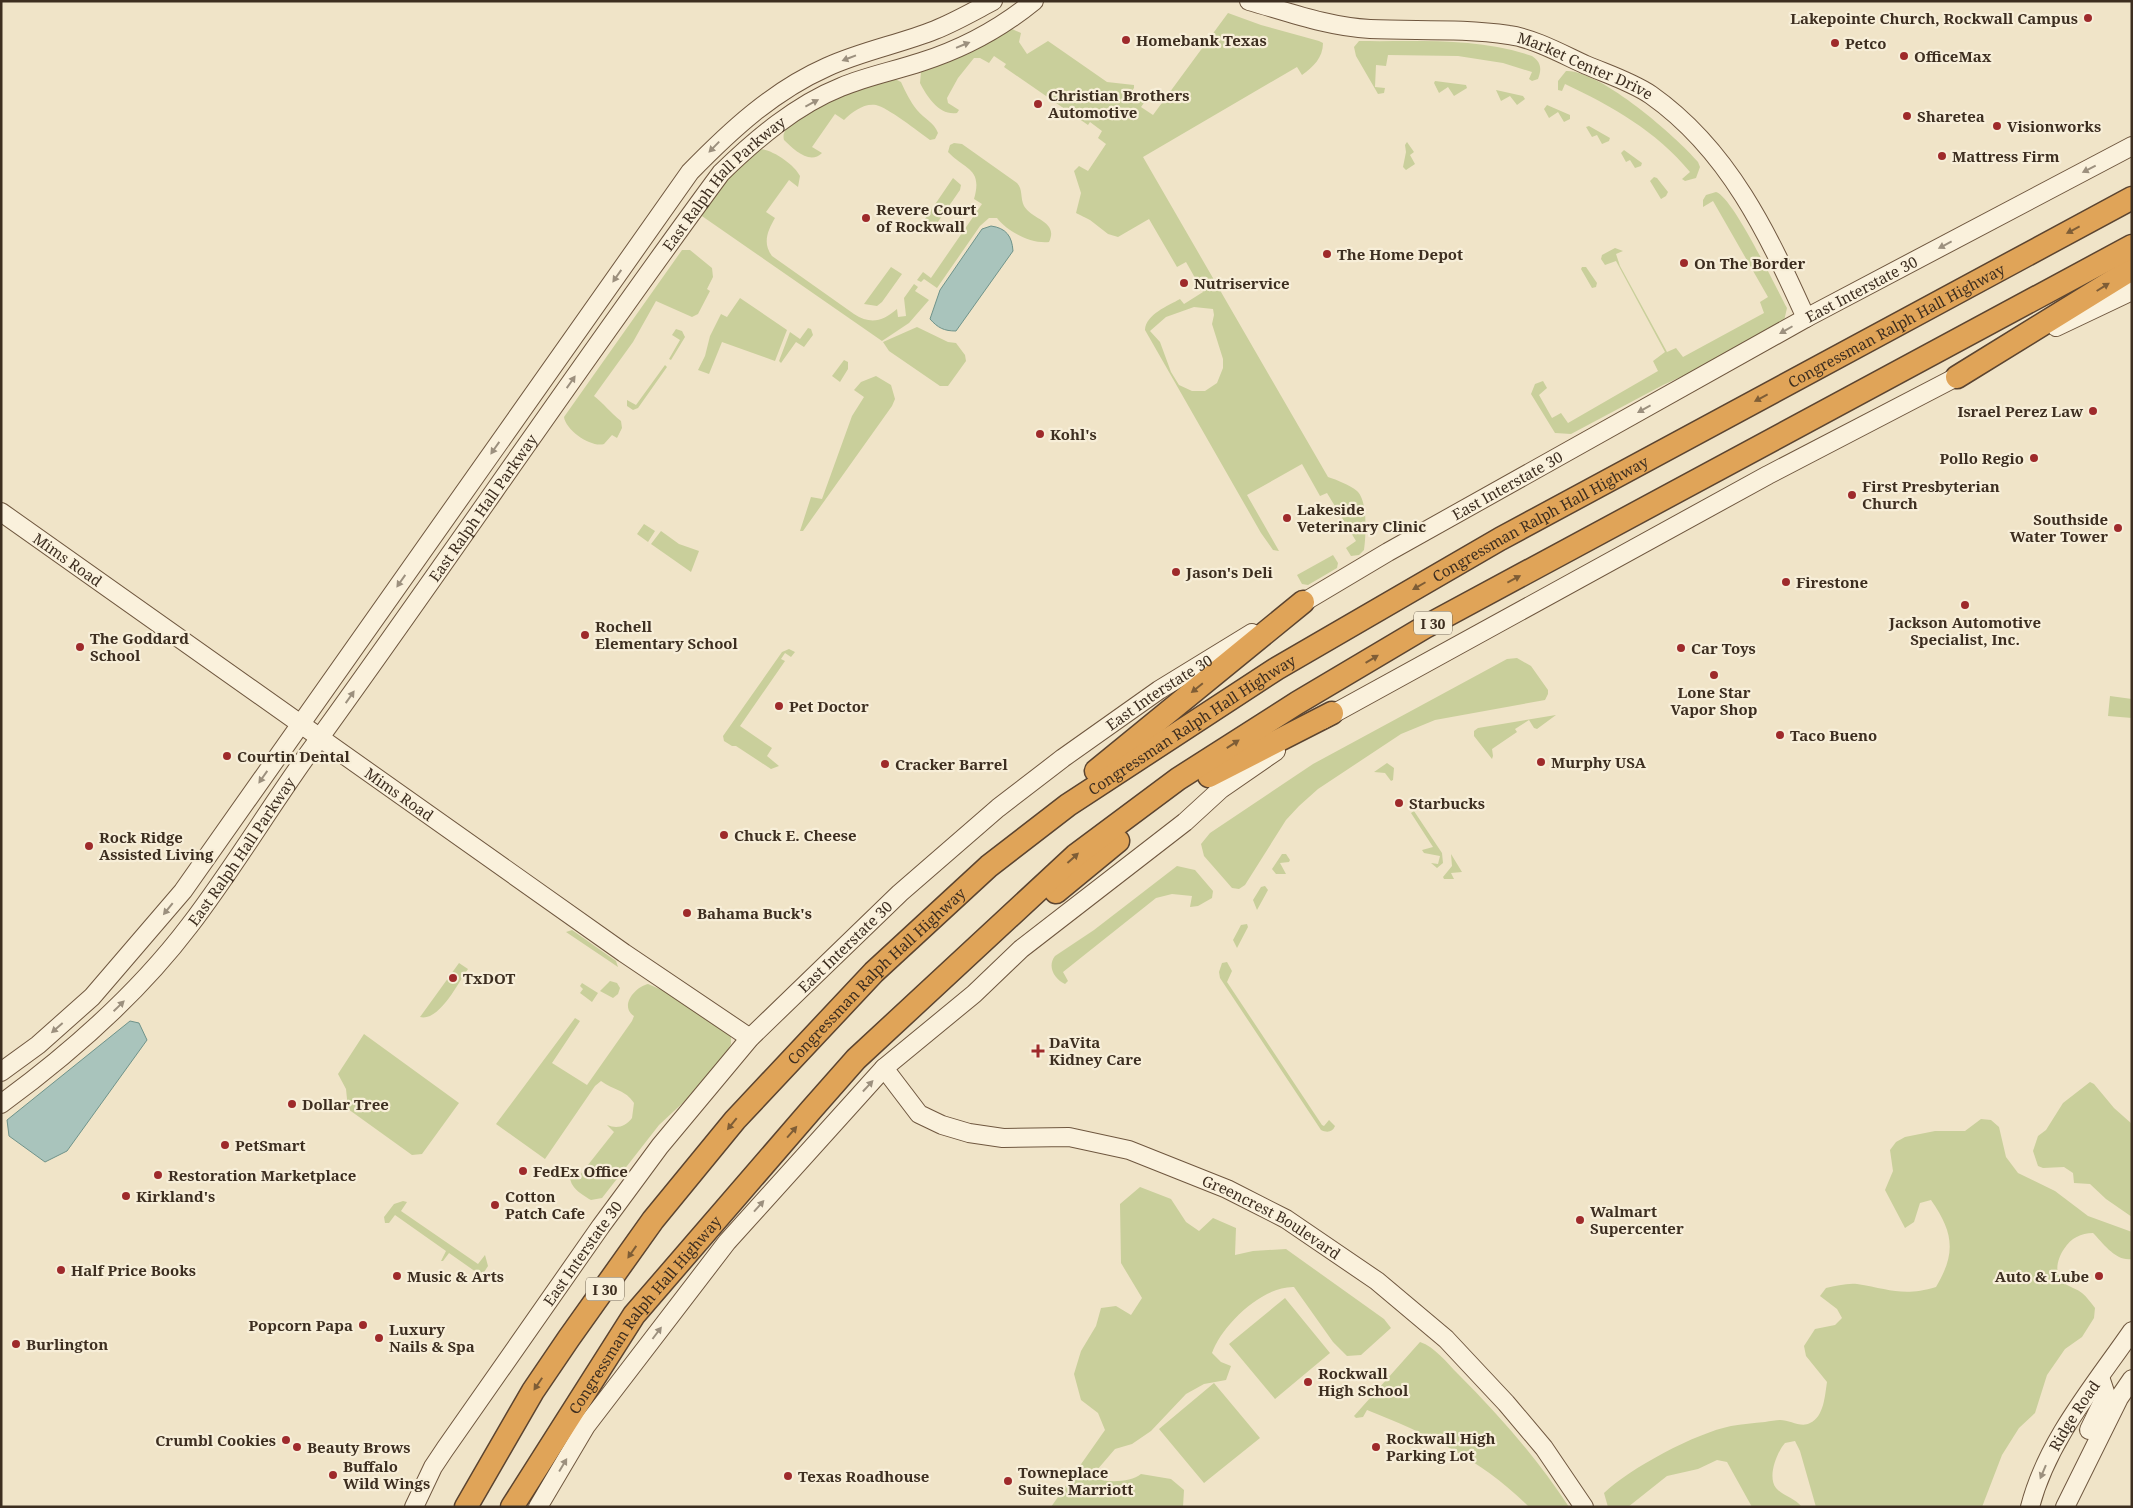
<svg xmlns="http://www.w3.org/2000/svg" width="2133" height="1508" font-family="'Noto Serif',serif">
<rect width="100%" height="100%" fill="#f0e4c8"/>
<path fill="#c9cf9b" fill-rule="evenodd" d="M1228,13L1261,25L1319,41L1323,43C1323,58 1313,67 1302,75L1297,67L1143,157L1328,477C1337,480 1350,485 1357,491C1368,501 1366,536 1364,550L1359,555L1351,556L1346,548L1356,541L1327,493L1320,496L1302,464L1247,495L1279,551L1273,550L1261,533L1145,330C1146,314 1168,306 1180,299L1184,304L1203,292L1186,262L1177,267L1149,219L1118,237L1108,234L1090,220L1076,213L1081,193L1074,171L1079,166L1088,171L1106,144L1098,138L1102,131L1090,122L1088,125L1004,67L1006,64L994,56L989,63L980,58H974L958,78L947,98L948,103L959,110L957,113C940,116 927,97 920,83L921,72L926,67L1012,29L1021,33L1019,42L1027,54L1048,41L1107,82L1134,85V88L1128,96L1137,102L1143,94H1146V100L1141,107L1153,115ZM1194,307L1213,309L1214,315L1212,324L1223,359V368L1217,383L1205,391H1192L1179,385L1171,372L1160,342L1150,331L1166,317Z
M1359,41C1417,42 1477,37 1532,56C1541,62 1542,69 1538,79L1532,81L1529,79L1532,72L1503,63L1458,56L1388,55L1386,66L1376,65L1375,87L1385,88L1384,93L1378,94L1356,56L1354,47Z
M1566,71C1599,69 1677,137 1698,162L1700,167L1696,178L1685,181L1682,179L1690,172C1656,131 1612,106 1565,84L1562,91L1558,90V81Z
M893,78L901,82C906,93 910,101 917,110C924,119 934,122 938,133L935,139L930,140C919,132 887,107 876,105C864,103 852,112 844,120L835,114L812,147L822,153C810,165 794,150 784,140C776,115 873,84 893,78Z
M1435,81L1466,85L1467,88L1454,96L1448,87L1439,93L1434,83Z
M1496,90L1523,96L1525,99L1517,105L1510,96L1501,101Z
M1547,105L1570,115V119L1564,122L1558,112L1549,118L1544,109Z
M1589,126L1610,138L1609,141L1602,144L1597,135L1592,137L1586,127Z
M1407,142L1414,152L1410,155L1415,164L1406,170L1403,167L1406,152L1405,145Z
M954,143L962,144L1017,183C1023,189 1020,198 1024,206C1032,220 1059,221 1049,242C1031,244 1008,232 997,218H989L980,226L937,288L924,279L921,282L917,280L923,272L931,278L982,204L974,199C983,168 965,170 948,152L950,145Z
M758,149C771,148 795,165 800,176L798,187L789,180L766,212L775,218C768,230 762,243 772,256L854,314C871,325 883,321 897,309L898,317L906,316L904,298L914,284L918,287L915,291L929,300L909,323L882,341L699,214L734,172Z
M1624,150L1642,163L1641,166L1635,168L1630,160L1626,162L1621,153Z
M1654,177L1657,178L1668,192L1666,196L1661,199L1650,181Z
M953,178L961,185L960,190L933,229L923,222Z
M1716,192C1733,197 1776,288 1787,308L1784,321L1742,349L1663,385L1571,434L1555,433L1531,394L1535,384L1543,381L1547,388L1539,395L1552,418L1561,413L1568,423L1658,371L1653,361L1665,352L1616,261L1605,265L1601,259L1602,255L1615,248L1623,251L1616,254L1620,266L1667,352L1676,348L1683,357L1764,313L1760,302L1768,297L1713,201L1703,207V200L1706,195Z
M682,250H690L712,268L713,277L707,289L710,291L698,314L692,317L656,301L633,342L594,396C604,404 610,412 621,421L622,428L617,438L612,435L604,444C592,448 566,431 564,417Z
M891,267L902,274L882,302L877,306L864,304Z
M1582,267H1586L1597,283L1596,287L1592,288L1581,269Z
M740,298L787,330L775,361L722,342L709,374L698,370L705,356L710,336L721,314L727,317Z
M917,327L948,342L956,343L965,355L966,361L948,386H940L889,351L883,342Z
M808,328L811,329L813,335L804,347L796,342L781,363L779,361L790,332L800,339Z
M676,329L682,331L685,337L671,360L669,359L680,340L672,335Z
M844,360L848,362V369L840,382L832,376Z
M665,365L667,367L638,408L633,410L627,406V400L636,405Z
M876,376L891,385L895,399L892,406L803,531H800L811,497L822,499L852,416L864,397L854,390L861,382Z
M644,524L655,531L648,542L637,534Z
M661,531L679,544L699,551L691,572L651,544Z
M1333,555L1338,563L1337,568L1308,585L1302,584L1297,575Z
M789,649L795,652L791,657L785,653L781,659L785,661L740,726L772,748L767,756L779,766L771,769L736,746H732L724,741L723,736L782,652Z
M1517,658L1531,666L1548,690V694L1545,700L1435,720L1401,734L1318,789L1299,806L1286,820L1245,885L1239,889L1232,888L1204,856L1201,844L1210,833L1313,764L1507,659Z
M2110,696L2132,699V718L2108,716Z
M1556,715L1537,729L1534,728L1529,720L1515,729L1517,732L1492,749L1493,756L1492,759L1474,736V731L1478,728Z
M1387,763L1394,768L1393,780L1391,781L1385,773L1374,772Z
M1414,811L1442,853L1443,863L1437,868L1431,863L1438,864L1440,856L1424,853L1422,850L1433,847L1411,813Z
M1282,854H1286L1290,860L1289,862L1280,863L1286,874H1276L1272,869Z
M1451,854L1462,872L1451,873L1454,879H1444L1443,877L1452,866Z
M1177,866L1195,870L1213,891L1212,898L1198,906L1190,907L1192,896L1172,894L1156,898L1063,972L1068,981L1065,984C1054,979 1047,966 1055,956L1094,930Z
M1261,887L1265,886L1268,890L1257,910L1253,900Z
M1247,924L1248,927L1237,948L1233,940L1241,925Z
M572,930L616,961L618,967L566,932Z
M1227,962L1232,971L1227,982L1322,1125L1324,1126L1329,1120L1335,1126C1333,1132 1327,1133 1321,1130L1220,978L1219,972L1222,963Z
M459,963L468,969C458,983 439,1022 420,1017Z
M610,981L617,983L620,988L618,994L613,998L600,991Z
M582,983L598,993L592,1002L580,993L583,989L580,986Z
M648,984L715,1013L731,1034V1044L716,1072L659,1125L602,1198L591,1200C579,1193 566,1185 571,1169L580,1175L614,1132L607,1125C617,1129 625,1127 632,1118L634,1103C626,1090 613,1090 601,1081L595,1086L545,1159L496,1124L575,1018L580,1021L552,1063L587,1085L632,1021L634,1016C619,1006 635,987 648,984Z
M364,1034L459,1103L422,1154L412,1155L348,1109L346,1089L338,1074Z
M2090,1082L2094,1084L2114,1108L2132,1124V1217L2106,1199L2090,1184L2074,1183L2073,1173L2064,1167L2043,1168L2038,1166L2033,1151L2038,1136L2046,1130L2063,1103Z
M1981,1119L1991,1120L1999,1127L2006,1157L2018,1173L2055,1191L2088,1216L2132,1232V1259C2116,1262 2103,1243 2093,1233C2081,1233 2071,1238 2064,1249C2057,1259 2053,1275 2065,1284C2070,1287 2077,1289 2082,1293C2087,1297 2091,1303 2095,1308L2094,1318L2082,1337L2065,1349L2047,1375L2035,1413L2019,1428L2002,1455L1982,1507H1816L1800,1451L1795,1441L1785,1443C1777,1452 1767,1477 1776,1488C1783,1496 1795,1498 1802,1507H1752L1727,1462L1717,1460L1698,1469L1667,1476L1628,1507H1608L1604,1493C1630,1468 1696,1433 1731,1426C1742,1424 1754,1423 1765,1422C1770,1421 1776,1420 1780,1420C1790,1420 1801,1428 1810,1423C1824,1417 1825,1395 1827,1382L1806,1356L1804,1346L1815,1329L1835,1325L1842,1318L1837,1309L1820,1296L1826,1288C1836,1286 1847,1283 1857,1284C1889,1289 1903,1297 1936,1287C1956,1253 1954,1233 1931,1200L1920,1203L1914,1222L1905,1228L1885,1190L1893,1171L1890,1150L1896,1142L1905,1137L1935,1131H1965Z
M1140,1187L1171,1199L1186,1222L1199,1231L1213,1218L1236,1228L1235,1255L1253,1251L1286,1249L1384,1319L1391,1328L1361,1355L1347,1356L1333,1342L1294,1287C1262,1286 1222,1325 1212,1353L1221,1362L1231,1366L1226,1380L1204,1384L1186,1394L1151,1431L1132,1444L1115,1449L1091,1477C1104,1483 1130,1483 1141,1474L1171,1479L1184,1490L1183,1507H1051L1105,1430L1098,1413L1081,1400L1074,1374L1081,1351L1096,1326L1101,1308L1116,1306L1131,1315L1142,1298L1121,1263L1120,1204Z
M403,1201L407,1202L401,1211L478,1264L485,1255L488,1266L477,1283L472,1282L476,1272L449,1253L443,1261H441L446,1251L395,1215L389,1223H385L384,1217L394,1204Z
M1285,1298L1330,1353L1275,1399L1229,1344Z
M1420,1342C1435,1347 1447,1363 1458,1374C1499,1415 1537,1458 1569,1507H1529C1482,1460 1428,1434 1367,1410L1363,1417L1356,1418L1354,1416Z
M1214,1383L1260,1438L1204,1483L1159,1429Z"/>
<path fill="#a9c4bc" stroke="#6f938a" d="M991,226C1006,228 1012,236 1013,251L956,331C944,331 938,328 930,319L940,290L982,229Z
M130,1021L139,1023L147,1040L67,1151L45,1162L9,1136L7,1120Z"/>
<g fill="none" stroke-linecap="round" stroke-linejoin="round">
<defs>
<g id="secondary">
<path id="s1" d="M1249,1C1288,12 1329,27 1370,29C1417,31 1462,28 1509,35C1533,38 1564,55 1586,65C1607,74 1632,82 1651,95C1729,150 1768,234 1806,318"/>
<path d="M2056,327L2132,291"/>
<path id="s2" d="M1,512L624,953L750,1038"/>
<path id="s3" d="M1294,608L1388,552L1806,318L2132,146"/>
<path d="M1322,720L1768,475L1968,371"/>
<path id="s4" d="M884,1068L919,1114L942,1125L969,1133L1003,1138L1069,1137L1129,1150L1227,1189L1286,1219L1377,1281L1446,1339L1506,1403L1544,1448L1584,1507"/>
<path d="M1,1072L38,1045L92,997L183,891L690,172C731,130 773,91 827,67C862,51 900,44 935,30C955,22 974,11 993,1"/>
<path id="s5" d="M1,1104C72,1052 137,995 190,925C232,870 268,810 308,754C448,561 580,364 721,173C756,139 796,105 841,87C867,76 894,71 921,62C962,49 1001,28 1034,1"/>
<path d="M2089,1430L2106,1395L2100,1377"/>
<path id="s6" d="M414,1507L433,1467L445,1449L601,1226L660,1146L750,1038L900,893L998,808L1063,758L1159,690L1252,633"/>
<path d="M538,1507L586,1426L727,1242L884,1068L974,994L1021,949L1185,822L1221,789L1276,751"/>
<path id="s7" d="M2030,1507C2047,1441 2094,1386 2132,1331"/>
<path d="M2065,1507L2119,1398L2132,1379"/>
</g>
<g id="highway">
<path d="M1957,377L2132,269"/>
<path d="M1096,771L1303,602"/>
<path d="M1209,776L1332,713"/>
<path d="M1056,892L1118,841"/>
<path id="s8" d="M466,1507L533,1391L569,1338L653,1220L735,1120L874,972L989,866L1068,805L1276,669L1500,539L2132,198"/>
<path id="s9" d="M512,1507L634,1315L811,1110L856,1059L1076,855L1178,779L1297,703L1425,627L2132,246"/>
</g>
</defs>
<use href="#secondary" stroke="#6f573f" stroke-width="20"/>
<use href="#highway" stroke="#5b4430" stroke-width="25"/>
<use href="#secondary" stroke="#faf1dc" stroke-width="18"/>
<use href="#highway" stroke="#e0a458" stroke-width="22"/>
</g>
<defs><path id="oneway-solid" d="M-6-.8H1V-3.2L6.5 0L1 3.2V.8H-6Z" transform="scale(1.25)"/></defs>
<g fill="#9c907e">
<use href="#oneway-solid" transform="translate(963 45) rotate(-22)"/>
<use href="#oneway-solid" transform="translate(849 58) rotate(159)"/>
<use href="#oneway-solid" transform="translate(812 103) rotate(-28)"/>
<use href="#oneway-solid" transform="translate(714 147) rotate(134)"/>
<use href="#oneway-solid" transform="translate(2089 169) rotate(153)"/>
<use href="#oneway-solid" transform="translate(1945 245) rotate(152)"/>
<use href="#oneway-solid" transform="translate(617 276) rotate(125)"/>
<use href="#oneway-solid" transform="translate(1786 330) rotate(150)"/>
<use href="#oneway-solid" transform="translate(571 382) rotate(-55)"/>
<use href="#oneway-solid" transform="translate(1644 409) rotate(151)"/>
<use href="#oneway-solid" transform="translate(495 448) rotate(125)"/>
<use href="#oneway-solid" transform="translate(401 581) rotate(125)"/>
<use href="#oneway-solid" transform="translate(350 697) rotate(-55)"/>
<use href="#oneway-solid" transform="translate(263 777) rotate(125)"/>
<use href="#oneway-solid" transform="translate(168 909) rotate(129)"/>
<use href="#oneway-solid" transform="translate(119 1006) rotate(-44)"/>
<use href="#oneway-solid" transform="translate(57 1028) rotate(139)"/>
<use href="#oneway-solid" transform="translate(868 1086) rotate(-47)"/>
<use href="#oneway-solid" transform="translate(759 1206) rotate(-48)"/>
<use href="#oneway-solid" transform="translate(657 1333) rotate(-53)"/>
<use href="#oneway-solid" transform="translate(563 1465) rotate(-59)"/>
<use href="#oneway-solid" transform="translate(2043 1472) rotate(113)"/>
</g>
<g fill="#7e5d36">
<use href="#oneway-solid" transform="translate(2073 230) rotate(152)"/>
<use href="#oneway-solid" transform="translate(2103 287) rotate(-32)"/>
<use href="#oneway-solid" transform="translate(1761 398) rotate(152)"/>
<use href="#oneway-solid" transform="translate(1514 579) rotate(-28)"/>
<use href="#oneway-solid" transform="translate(1419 586) rotate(150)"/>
<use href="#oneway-solid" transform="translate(1372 659) rotate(-31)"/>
<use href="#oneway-solid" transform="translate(1197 688) rotate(141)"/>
<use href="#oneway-solid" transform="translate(1233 744) rotate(-33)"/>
<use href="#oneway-solid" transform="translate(1073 858) rotate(-42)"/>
<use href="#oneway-solid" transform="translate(732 1124) rotate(129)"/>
<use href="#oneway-solid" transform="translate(792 1132) rotate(-49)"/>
<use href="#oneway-solid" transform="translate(632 1252) rotate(125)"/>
<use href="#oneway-solid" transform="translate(538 1384) rotate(124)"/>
</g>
<g fill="#9e2a2b" stroke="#f7eed8" stroke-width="2">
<circle cx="2088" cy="18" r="5"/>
<circle cx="1126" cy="40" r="5"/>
<circle cx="1835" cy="43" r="5"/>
<circle cx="1904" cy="56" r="5"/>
<circle cx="1038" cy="104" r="5"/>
<circle cx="1907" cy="116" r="5"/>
<circle cx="1997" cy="126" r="5"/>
<circle cx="1942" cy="156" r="5"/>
<circle cx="866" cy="218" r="5"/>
<circle cx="1327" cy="254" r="5"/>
<circle cx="1684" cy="263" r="5"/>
<circle cx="1184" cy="283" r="5"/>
<circle cx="2093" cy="411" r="5"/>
<circle cx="1040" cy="434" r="5"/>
<circle cx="2034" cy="458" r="5"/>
<circle cx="1852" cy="495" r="5"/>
<circle cx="1287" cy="518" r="5"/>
<circle cx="2118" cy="528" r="5"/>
<circle cx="1176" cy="572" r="5"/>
<circle cx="1786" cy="582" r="5"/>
<circle cx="1965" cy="605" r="5"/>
<circle cx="585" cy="635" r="5"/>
<circle cx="80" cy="647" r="5"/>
<circle cx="1681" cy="648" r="5"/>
<circle cx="1714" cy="675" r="5"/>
<circle cx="779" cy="706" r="5"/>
<circle cx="1780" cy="735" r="5"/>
<circle cx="227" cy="756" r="5"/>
<circle cx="1541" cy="762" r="5"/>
<circle cx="885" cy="764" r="5"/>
<circle cx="1399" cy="803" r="5"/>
<circle cx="724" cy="835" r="5"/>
<circle cx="89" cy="846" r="5"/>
<circle cx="687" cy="913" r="5"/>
<circle cx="453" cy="978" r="5"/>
<path d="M1035.5 1043.5h5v5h5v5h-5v5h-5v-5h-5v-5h5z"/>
<circle cx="292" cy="1104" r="5"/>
<circle cx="225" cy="1145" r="5"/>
<circle cx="523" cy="1171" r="5"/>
<circle cx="158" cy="1175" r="5"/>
<circle cx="126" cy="1196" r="5"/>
<circle cx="495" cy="1205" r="5"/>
<circle cx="1580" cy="1220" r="5"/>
<circle cx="61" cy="1270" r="5"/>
<circle cx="397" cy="1276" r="5"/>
<circle cx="2099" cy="1276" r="5"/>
<circle cx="363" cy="1325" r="5"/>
<circle cx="379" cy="1338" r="5"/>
<circle cx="16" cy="1344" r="5"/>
<circle cx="1308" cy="1382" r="5"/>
<circle cx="286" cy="1440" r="5"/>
<circle cx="297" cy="1447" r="5"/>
<circle cx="1376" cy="1447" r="5"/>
<circle cx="333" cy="1475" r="5"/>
<circle cx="788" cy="1476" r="5"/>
<circle cx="1008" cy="1481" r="5"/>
</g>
<g text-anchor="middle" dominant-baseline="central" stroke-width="4.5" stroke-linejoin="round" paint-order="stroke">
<g fill="#f7eed8" stroke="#756857" stroke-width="1">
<rect x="1414" y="611.5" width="38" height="23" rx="4"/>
<rect x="586" y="1277.5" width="38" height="23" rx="4"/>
</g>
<g font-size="14" font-weight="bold" fill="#3d2e20">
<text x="1433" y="623">I 30</text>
<text x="605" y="1289">I 30</text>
</g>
<g font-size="15" font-weight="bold" fill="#3d2e20" stroke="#f7eed8" text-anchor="start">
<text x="2078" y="18" text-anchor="end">Lakepointe Church, Rockwall Campus</text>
<text x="1136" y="40">Homebank Texas</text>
<text x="1845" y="43">Petco</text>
<text x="1914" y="56">OfficeMax</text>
<text x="1048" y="95">Christian Brothers<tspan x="1048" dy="17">Automotive</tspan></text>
<text x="1917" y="116">Sharetea</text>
<text x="2007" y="126">Visionworks</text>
<text x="1952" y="156">Mattress Firm</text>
<text x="876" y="209">Revere Court<tspan x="876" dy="17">of Rockwall</tspan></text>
<text x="1337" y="254">The Home Depot</text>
<text x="1694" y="263">On The Border</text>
<text x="1194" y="283">Nutriservice</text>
<text x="2083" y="411" text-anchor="end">Israel Perez Law</text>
<text x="1050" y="434">Kohl's</text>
<text x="2024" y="458" text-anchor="end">Pollo Regio</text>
<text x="1862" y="486">First Presbyterian<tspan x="1862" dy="17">Church</tspan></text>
<text x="1297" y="509">Lakeside<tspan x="1297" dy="17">Veterinary Clinic</tspan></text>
<text x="2108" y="519" text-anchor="end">Southside<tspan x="2108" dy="17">Water Tower</tspan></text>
<text x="1186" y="572">Jason's Deli</text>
<text x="1796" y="582">Firestone</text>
<text x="1965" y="622" text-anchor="middle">Jackson Automotive<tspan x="1965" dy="17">Specialist, Inc.</tspan></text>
<text x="595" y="626">Rochell<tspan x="595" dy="17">Elementary School</tspan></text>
<text x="90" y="638">The Goddard<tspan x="90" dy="17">School</tspan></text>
<text x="1691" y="648">Car Toys</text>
<text x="1714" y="692" text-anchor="middle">Lone Star<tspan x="1714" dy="17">Vapor Shop</tspan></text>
<text x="789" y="706">Pet Doctor</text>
<text x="1790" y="735">Taco Bueno</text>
<text x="237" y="756">Courtin Dental</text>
<text x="1551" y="762">Murphy USA</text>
<text x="895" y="764">Cracker Barrel</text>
<text x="1409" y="803">Starbucks</text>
<text x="734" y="835">Chuck E. Cheese</text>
<text x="99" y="837">Rock Ridge<tspan x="99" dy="17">Assisted Living</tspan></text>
<text x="697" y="913">Bahama Buck's</text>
<text x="463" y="978">TxDOT</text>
<text x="1049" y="1042">DaVita<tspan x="1049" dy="17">Kidney Care</tspan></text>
<text x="302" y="1104">Dollar Tree</text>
<text x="235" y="1145">PetSmart</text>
<text x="533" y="1171">FedEx Office</text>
<text x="168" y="1175">Restoration Marketplace</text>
<text x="136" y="1196">Kirkland's</text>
<text x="505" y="1196">Cotton<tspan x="505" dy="17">Patch Cafe</tspan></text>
<text x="1590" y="1211">Walmart<tspan x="1590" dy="17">Supercenter</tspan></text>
<text x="71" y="1270">Half Price Books</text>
<text x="407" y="1276">Music &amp; Arts</text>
<text x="2089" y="1276" text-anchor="end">Auto &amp; Lube</text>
<text x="353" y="1325" text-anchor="end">Popcorn Papa</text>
<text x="389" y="1329">Luxury<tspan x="389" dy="17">Nails &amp; Spa</tspan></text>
<text x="26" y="1344">Burlington</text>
<text x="1318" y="1373">Rockwall<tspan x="1318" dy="17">High School</tspan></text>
<text x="1386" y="1438">Rockwall High<tspan x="1386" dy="17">Parking Lot</tspan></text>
<text x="276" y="1440" text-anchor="end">Crumbl Cookies</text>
<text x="307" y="1447">Beauty Brows</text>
<text x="343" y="1466">Buffalo<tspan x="343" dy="17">Wild Wings</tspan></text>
<text x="1018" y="1472">Towneplace<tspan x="1018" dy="17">Suites Marriott</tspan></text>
<text x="798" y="1476">Texas Roadhouse</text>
</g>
<g font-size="15" fill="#3d2e20" stroke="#f7eed8">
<text stroke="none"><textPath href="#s1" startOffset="346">Market Center Drive</textPath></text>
<text stroke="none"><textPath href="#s5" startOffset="1176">East Ralph Hall Parkway</textPath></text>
<text stroke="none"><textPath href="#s3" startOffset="651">East Interstate 30</textPath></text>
<text stroke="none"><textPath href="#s8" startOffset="1889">Congressman Ralph Hall Highway</textPath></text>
<text stroke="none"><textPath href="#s3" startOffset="246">East Interstate 30</textPath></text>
<text stroke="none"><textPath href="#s5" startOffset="771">East Ralph Hall Parkway</textPath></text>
<text stroke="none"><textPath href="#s8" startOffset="1484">Congressman Ralph Hall Highway</textPath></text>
<text stroke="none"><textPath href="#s2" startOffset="82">Mims Road</textPath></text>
<text stroke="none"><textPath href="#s6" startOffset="1115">East Interstate 30</textPath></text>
<text stroke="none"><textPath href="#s8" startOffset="1079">Congressman Ralph Hall Highway</textPath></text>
<text stroke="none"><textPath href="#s2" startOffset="488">Mims Road</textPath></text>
<text stroke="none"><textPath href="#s5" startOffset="351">East Ralph Hall Parkway</textPath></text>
<text stroke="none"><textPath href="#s6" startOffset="710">East Interstate 30</textPath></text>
<text stroke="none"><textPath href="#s8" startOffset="674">Congressman Ralph Hall Highway</textPath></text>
<text stroke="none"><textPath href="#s4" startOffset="431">Greencrest Boulevard</textPath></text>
<text stroke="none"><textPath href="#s6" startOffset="305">East Interstate 30</textPath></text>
<text stroke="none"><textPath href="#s9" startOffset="234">Congressman Ralph Hall Highway</textPath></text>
<text stroke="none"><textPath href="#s7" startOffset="102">Ridge Road</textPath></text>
</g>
</g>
<rect width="2133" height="1508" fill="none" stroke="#3d2e20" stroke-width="5"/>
</svg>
